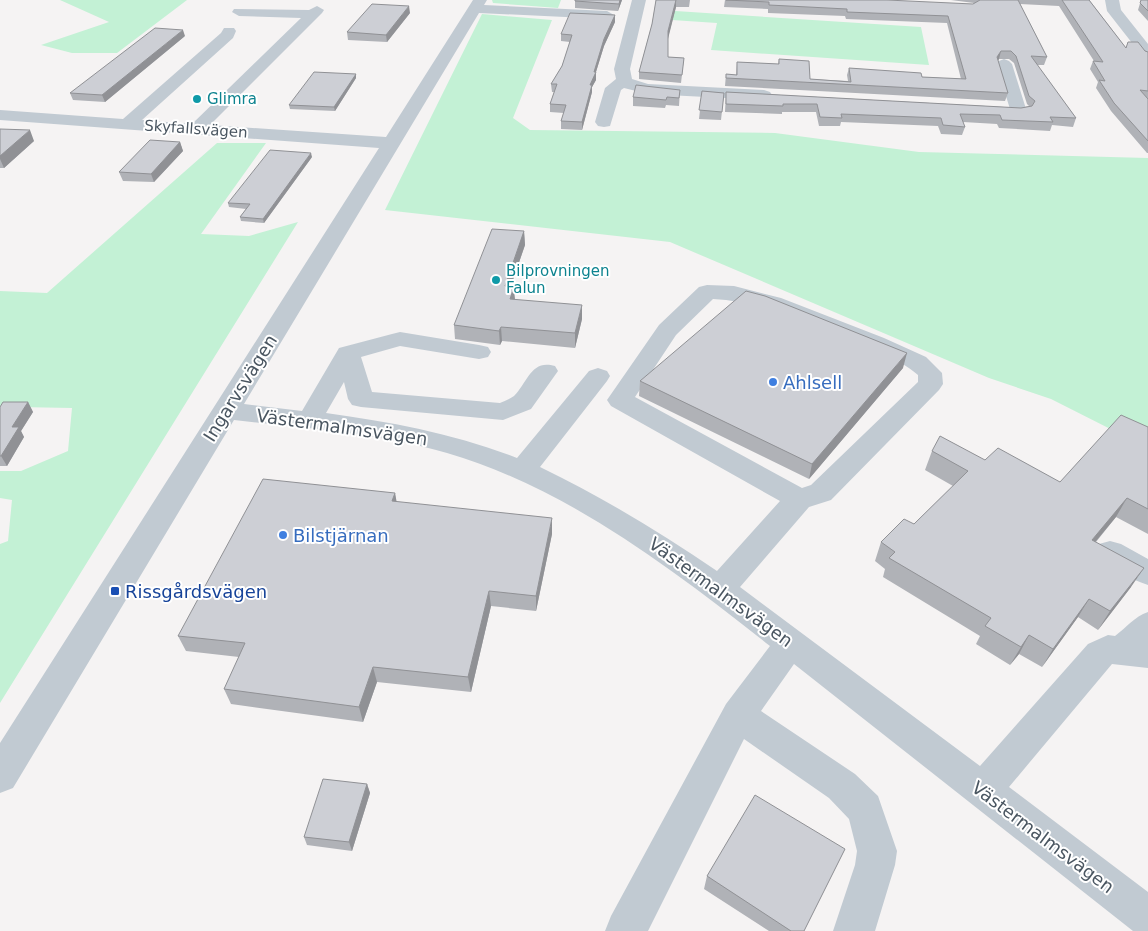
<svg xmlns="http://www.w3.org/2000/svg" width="1148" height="931" font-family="'DejaVu Sans',sans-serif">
<rect width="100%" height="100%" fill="#f5f3f3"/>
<path fill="#c3f1d5" d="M60,0H187L117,53H72L41,45L109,22Z
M492,0H561L558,8L493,3Z
M660,10L921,27L929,65L711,50L717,23L657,19Z
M482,14L552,20L513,118L530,130L775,133L919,152L1148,158V448L1051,399L989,378L670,242L385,210Z
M217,143H266L201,234L249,236L298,222L0,703V544L8,541L12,500L0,498V471H21L68,451L72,408L18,407L0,409V291L47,293Z"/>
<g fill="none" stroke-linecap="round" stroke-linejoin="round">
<path fill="#c1cad2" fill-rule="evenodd" d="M473,0H487L484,5L607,11L614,15L607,19L479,13L244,404L302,411L339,348L392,334L400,332L479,345L488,347L491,352L488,357L479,359L400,346L361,357L372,392L500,403C504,401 510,399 514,396C528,382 531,359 555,366L558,371L531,409L503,420L361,407L352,405L348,399L344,382L326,413C392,422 455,434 517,458L589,371L598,368L607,371L610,376L607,381L540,467C602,497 660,532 717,571L780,501L611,406L607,400L659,325L699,287L707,285L734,286L781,298L884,338L926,357L942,373L943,384L939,390L831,500L809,507L740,587L980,766L1088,644L1108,635L1115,636C1127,627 1134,617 1148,612V668L1112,664L1009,787L1148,892V931H1133L794,664L761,711L855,774L878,796L897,851L895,865L875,931H833L855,865L857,851L849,819L829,798L744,739L648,931H605L611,916L726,704L770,646C672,569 569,489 447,453C378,433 305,428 234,420L13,788L0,793V743L379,148L0,120V110L123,119L221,33L224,28H234L236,31L233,38L142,120L192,124L301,18L239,16L232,12L234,9L309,10L317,6L324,10L322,13L210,125L386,137ZM713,299C757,301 797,320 838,336C865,347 896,356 918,375V382L811,485L802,488L635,397L676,335Z
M632,0H646L630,69L632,79L648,84L764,90L770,92L772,95L770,98L764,100L648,94L624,88L621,90L610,126L604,127L598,126L595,122L605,88L616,79L614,69Z
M1105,0H1119L1121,10L1148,44V59L1143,57L1107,11Z
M1004,59L1009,61L1012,64L1026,109L1024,113H1012L1010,109L996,64L999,61Z
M1110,541L1121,544L1148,559V585C1131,579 1104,568 1095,552L1099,544Z"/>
</g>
<path fill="#b0b2b7" d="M622,0L618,11L575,8V1Z
M656,0H690L689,7H676L668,37V57L684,58L681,83L639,79V72L652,24Z
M725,0L973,4L974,3L951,0H1090V1L1126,48L1128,42L1148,52V153H1147L1111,111L1096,88L1098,82L1090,69L1093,61H1094L1059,6L1020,4L1047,57L1044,65H1037L1076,118L1073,127L1052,125L1050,131L999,128L997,124L963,122L965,127L962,135L941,134L938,126L841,122L840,126H819L816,112H782V114L725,112L726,92L1021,108L1029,106L1027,104L1014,63L1009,59H999L998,61L1008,93L1005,101L725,86L726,74L736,75L737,62L778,64L779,59L810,79L848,81L847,75L849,68L922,77L961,79L947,23L846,19L845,16L768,13V9L724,7Z
M1141,0H1148V21L1138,10Z
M410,13L387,42L348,40L347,32Z
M615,15V22L604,46L596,72V80L592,87V92L582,130L561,129V121L564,113L550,112V104L554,92H552L551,84L562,66L570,42L561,41V34Z
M185,36L105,102L73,100L70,93Z
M356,74V78L335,111L290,109L289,105Z
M680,90L679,106L666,105L665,108L633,106V97Z
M702,91L724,93L721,120L699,119Z
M0,129L34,141L4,168H0Z
M180,142L183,151L154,182L123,181L119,172Z
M312,157L264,223L241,221L240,217L246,209L229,207L228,203Z
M524,231L525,245L511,286L515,299L582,319L575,348L502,341L500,345L455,339L454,325Z
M903,368L809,479L639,396L640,381Z
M28,402L33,412L21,431L24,437L7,466H0V407Z
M1148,427V534L1116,517L1096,542L1131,587L1098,630L1078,617L1042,667L1019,654L1010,665L976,644L980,636L883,577L885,569L875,561L881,542L914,524L953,486L925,470L932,451L985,460L1060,482Z
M395,493L396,502L552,534L536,611L491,606L471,692L377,682L363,722L231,704L224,689L239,657L186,651L178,636Z
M367,784L370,793L352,851L307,845L304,837Z
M845,849L804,931H769L704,889L707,876Z"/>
<path fill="#909195" d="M620,0H622L618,11L619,4Z
M676,0V7L668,39V31Z
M409,6L410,13L387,42L386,35Z
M615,15V22L604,46L595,75L596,72V80L592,87V92L582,130V122L590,85L604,39Z
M183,30L185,36L105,102L102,95Z
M1001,51L999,59L994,65L997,57Z
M356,74V78L335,111L334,107Z
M30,130L34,141L4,168L0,159V156Z
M180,142L183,151L154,182L151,174Z
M311,153L312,157L264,223L263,219Z
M524,231L525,245L506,300L505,286Z
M514,287L515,301L510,299Z
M582,305V319L575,348V333Z
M501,327L502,341L500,345L499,331Z
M907,353L903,368L809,479L812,464Z
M28,402L33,412L21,431L24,437L7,466L1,456L12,427Z
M395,493L398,509L392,501Z
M1127,498L1116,517L1081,559L1092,540Z
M552,518V534L536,611V596Z
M1144,568L1131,587L1098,630L1110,611Z
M489,591L491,606L471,692L468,677Z
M1089,599L1078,617L1042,667L1053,649Z
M1029,635L1019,654L1010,665L1021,647Z
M373,667L377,682L363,722L359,707Z
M367,784L370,793L352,851L349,842Z"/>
<path fill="#cdcfd5" stroke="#909195" d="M575,0H620L619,4L575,1Z
M656,0H676L668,31V57L684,58L682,75L639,72L652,24Z
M726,0H887L973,4L980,0H1018L1047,57L1031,56L1076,118L1050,117L1053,122L1002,120L1000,115L960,114L965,127L943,125L941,118L841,114L842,118L820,117L817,104H783V106L726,104V92L1021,108L1032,106L1035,101L1029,96L1016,56L1011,51H1001L997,57L1008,93L726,78V74L737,75V62L779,64V59L809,61L810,79L851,82L849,68L921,73L922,77L966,79L948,16L847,12V9L769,5V2Z
M1062,0H1089L1126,48L1128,42H1138L1145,51L1148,52V91L1140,90L1148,99V141L1114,103L1099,80L1105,81L1093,61L1103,62Z
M1141,0H1148V11L1140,3Z
M372,4L409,6L386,35L347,32Z
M570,13L615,15L604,39L594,72H596L590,85H592L582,122L561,121L566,105L550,104L557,84H551L562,66L572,35L561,34Z
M155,28L183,30L102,95L70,93Z
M314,72L356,74L334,107L289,105Z
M636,85L680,90L679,98L667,97L666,100L633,97Z
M702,91L724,93L722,112L699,110Z
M0,129L30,130L0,156Z
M150,140L180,142L151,174L119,172Z
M270,150L311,153L263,219L240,217L250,204L228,203Z
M492,229L524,231L505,286L514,287L510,299L582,305L575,333L501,327L499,331L454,325Z
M746,291L765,296L907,353L812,464L640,381Z
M3,402H28L12,427H19L1,456H0V407Z
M1121,415L1148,427V509L1127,498L1092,540L1144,568L1110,611L1089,599L1053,649L1029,635L1021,647L985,626L991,618L889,558L895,552L881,542L904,519L914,524L968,471L932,451L940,436L985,460L998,448L1060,482Z
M263,479L395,493L392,501L552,518L536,596L489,591L468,677L373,667L359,707L224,689L245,643L178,636Z
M323,779L367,784L349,842L304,837Z
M755,795L845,849L804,931H791L707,876Z"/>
<g fill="#0f9aa8" stroke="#fff" stroke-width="2">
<circle cx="197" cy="99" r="5"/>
<circle cx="496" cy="280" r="5"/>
</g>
<g fill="#3f7fe0" stroke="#fff" stroke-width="2">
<circle cx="773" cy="382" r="5"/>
<circle cx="283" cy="535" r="5"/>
</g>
<rect fill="#1a4fb4" stroke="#fff" stroke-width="2" x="110" y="586" width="10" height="10" rx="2.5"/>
<g text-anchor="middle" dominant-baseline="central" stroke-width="4" stroke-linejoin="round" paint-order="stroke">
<g font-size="15" fill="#0d838f" stroke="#fff" text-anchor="start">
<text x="207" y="99">Glimra</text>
<text x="506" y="271">Bilprovningen<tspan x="506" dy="17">Falun</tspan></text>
</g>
<g font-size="15" fill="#4a5661" stroke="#fff">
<text transform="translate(196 129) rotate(4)">Skyfallsvägen</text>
</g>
<g font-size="18" fill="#366cbe" stroke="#fff" text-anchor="start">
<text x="783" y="382">Ahlsell</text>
<text x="293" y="535">Bilstjärnan</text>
</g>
<g font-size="18" fill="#4a5661" stroke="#fff">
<text transform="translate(240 388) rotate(-58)">Ingarvsvägen</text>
<text transform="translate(342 427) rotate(8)">Västermalmsvägen</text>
<text transform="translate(721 592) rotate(36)">Västermalmsvägen</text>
<text transform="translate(1043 837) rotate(37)">Västermalmsvägen</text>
</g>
<g font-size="18" fill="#164399" stroke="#fff" text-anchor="start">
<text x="125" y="591">Rissgårdsvägen</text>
</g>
</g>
</svg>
